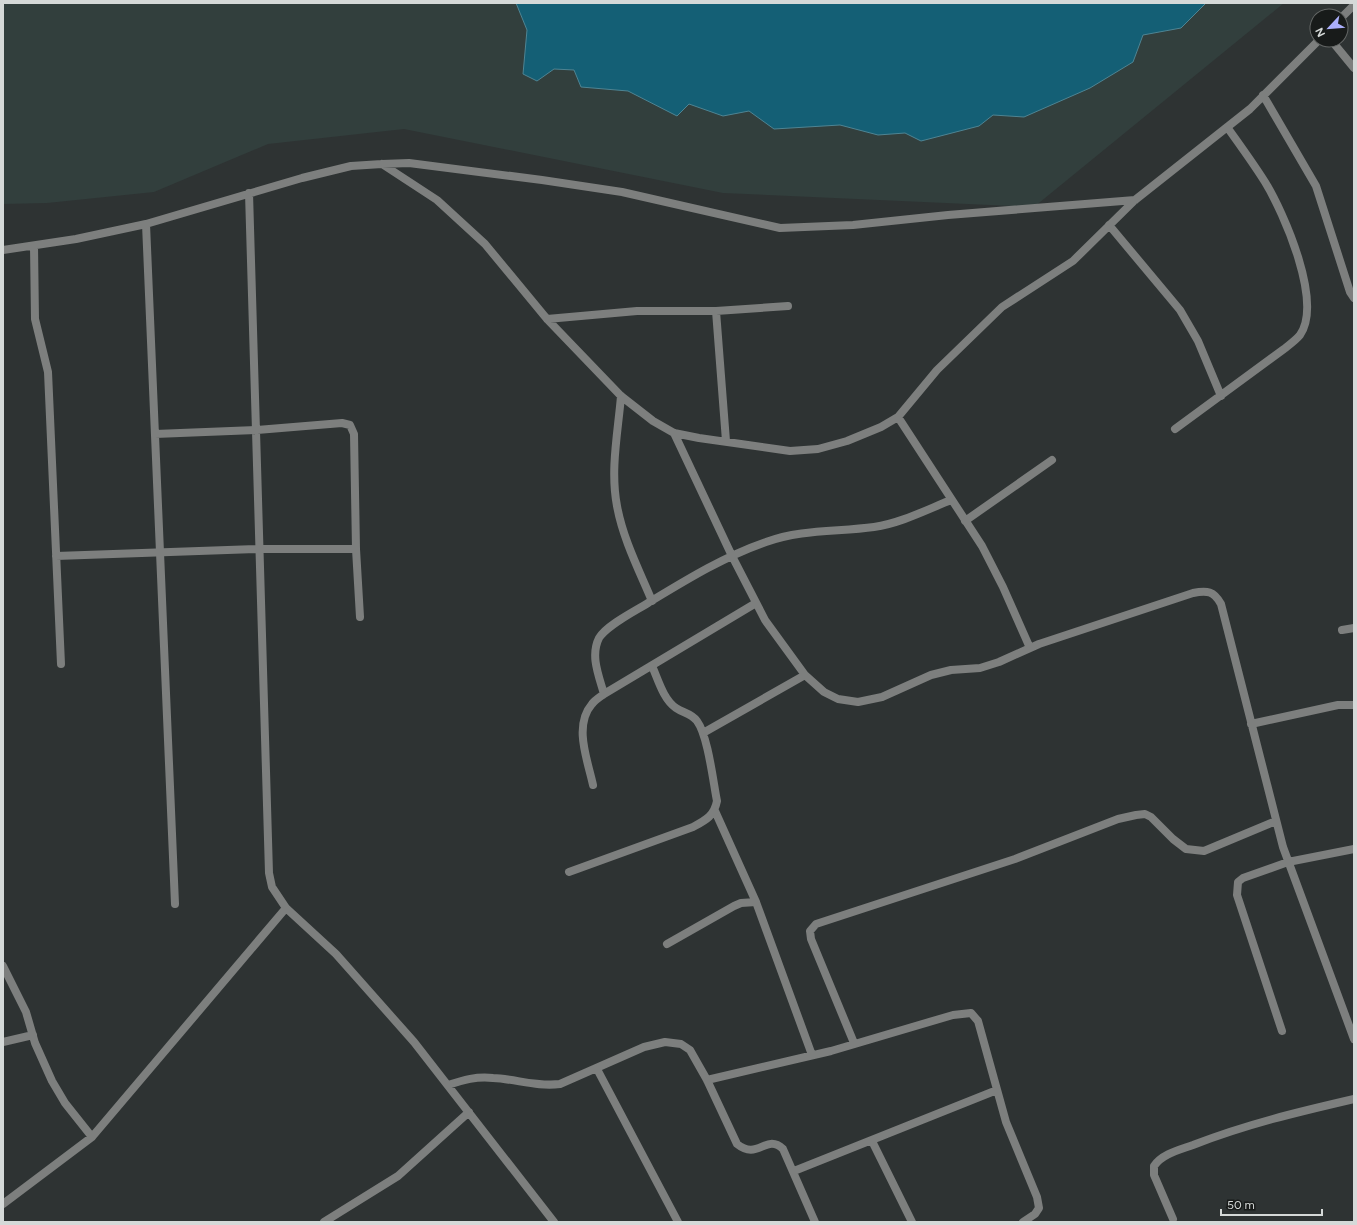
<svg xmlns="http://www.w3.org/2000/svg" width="1357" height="1225" font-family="Figtree,sans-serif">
<rect width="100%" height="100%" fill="#2e3333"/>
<path fill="#323f3d" d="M3,3H1284L1034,207L723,193L404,129L268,144L154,192L47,203L3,204Z"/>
<path fill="#145f75" stroke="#4e8493" d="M516,3H1206L1181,28L1143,35L1133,62L1090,88L1024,117L993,115L979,126L921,141L905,133L878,135L840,125L774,129L749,111L723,116L689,104L677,116L628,91L581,87L574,70L554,69L537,81L523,74L527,30Z"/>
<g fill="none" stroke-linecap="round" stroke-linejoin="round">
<path stroke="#7d7f7e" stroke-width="8" d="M1341,18L1354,5
M1331,40L1354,68
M1263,95L1316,186L1350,292L1354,298
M382,164L437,200L485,244L547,319L621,396L653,421L674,433L699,438L790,451L818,449L847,441L881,427L898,417L937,370L1002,307L1073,261L1135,200L1250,109L1319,40
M249,193L269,873L272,887L286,908L336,954L414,1042L554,1222
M146,224L175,904
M1109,225L1180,310L1198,341L1221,396
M34,246L35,319L48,372L61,664
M3,250L76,239L146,224L302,178L351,166L382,164L409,163L542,180L622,192L780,228L853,225L948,215L1135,200
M716,311L726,441
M547,319L637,311H716L788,306
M621,396C618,432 610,470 617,506C623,539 639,570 652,601
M898,417L982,546L1003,587L1030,648
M1175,429L1284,349C1289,345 1296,340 1300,335C1323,302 1284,213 1265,182C1253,163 1240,145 1227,127
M674,433L732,556L765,620L805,675L824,692L838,699L858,702L882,697L931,675L951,670L980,668L999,662L1039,644L1193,593C1207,590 1214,591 1221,604L1283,847L1354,1039
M155,434L257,430L342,423L350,425L354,434L356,549L360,617
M965,521L1052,460
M56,556L259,549H356
M1342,630L1354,628
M604,694C599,676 590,656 599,638C607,625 635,611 648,603C686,580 725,556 766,542C801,529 838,532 874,527C901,523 926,510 951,500
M1251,724L1338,705H1354
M703,733L805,675
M593,785C588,761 573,726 592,704C595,700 600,697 604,694L756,603
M715,811L756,902L812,1055
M569,872L693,827C706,820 714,816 717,801C713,781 708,736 697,721C691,713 683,713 676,708C663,699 658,679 652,666
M667,944L734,906L741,903L756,902
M3,966L26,1012L35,1043L52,1081L65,1103L92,1137
M1282,1031L1237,895L1238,882L1243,878L1288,862L1354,849
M3,1042L33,1035
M854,1043L811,939L810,931L816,924L1015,859L1118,819L1136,815L1145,814L1151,817L1173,839L1186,849L1204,851L1276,821
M597,1069L678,1222
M707,1080L831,1051L953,1015L971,1013L978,1021L1006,1122L1037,1197L1039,1208L1035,1214L1023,1222
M448,1085C463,1080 477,1076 493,1078C516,1079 537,1087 560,1084L644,1047L665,1042L681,1044L690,1050L707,1080L737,1144C758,1161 766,1133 783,1149L815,1222
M872,1141L912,1222
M794,1171L997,1090
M3,1204L92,1137L286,908
M1173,1219L1154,1175V1166C1162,1154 1179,1150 1193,1145C1247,1124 1298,1112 1354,1099
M324,1222L398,1176L469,1112"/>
</g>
<rect width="1357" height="1225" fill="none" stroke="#d5d9d8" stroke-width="8"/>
<g transform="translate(1329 28) rotate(244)"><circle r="19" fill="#181b1a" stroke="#646766"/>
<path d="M0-3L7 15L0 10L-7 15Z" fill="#abaffb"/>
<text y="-6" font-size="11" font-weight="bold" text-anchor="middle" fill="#d5d9d8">N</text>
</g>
<path d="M1221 1209v6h101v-6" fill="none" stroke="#d5d9d8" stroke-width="2"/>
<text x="1227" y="1209" font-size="12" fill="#d5d9d8" stroke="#181b1a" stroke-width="3" paint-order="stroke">50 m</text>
</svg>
